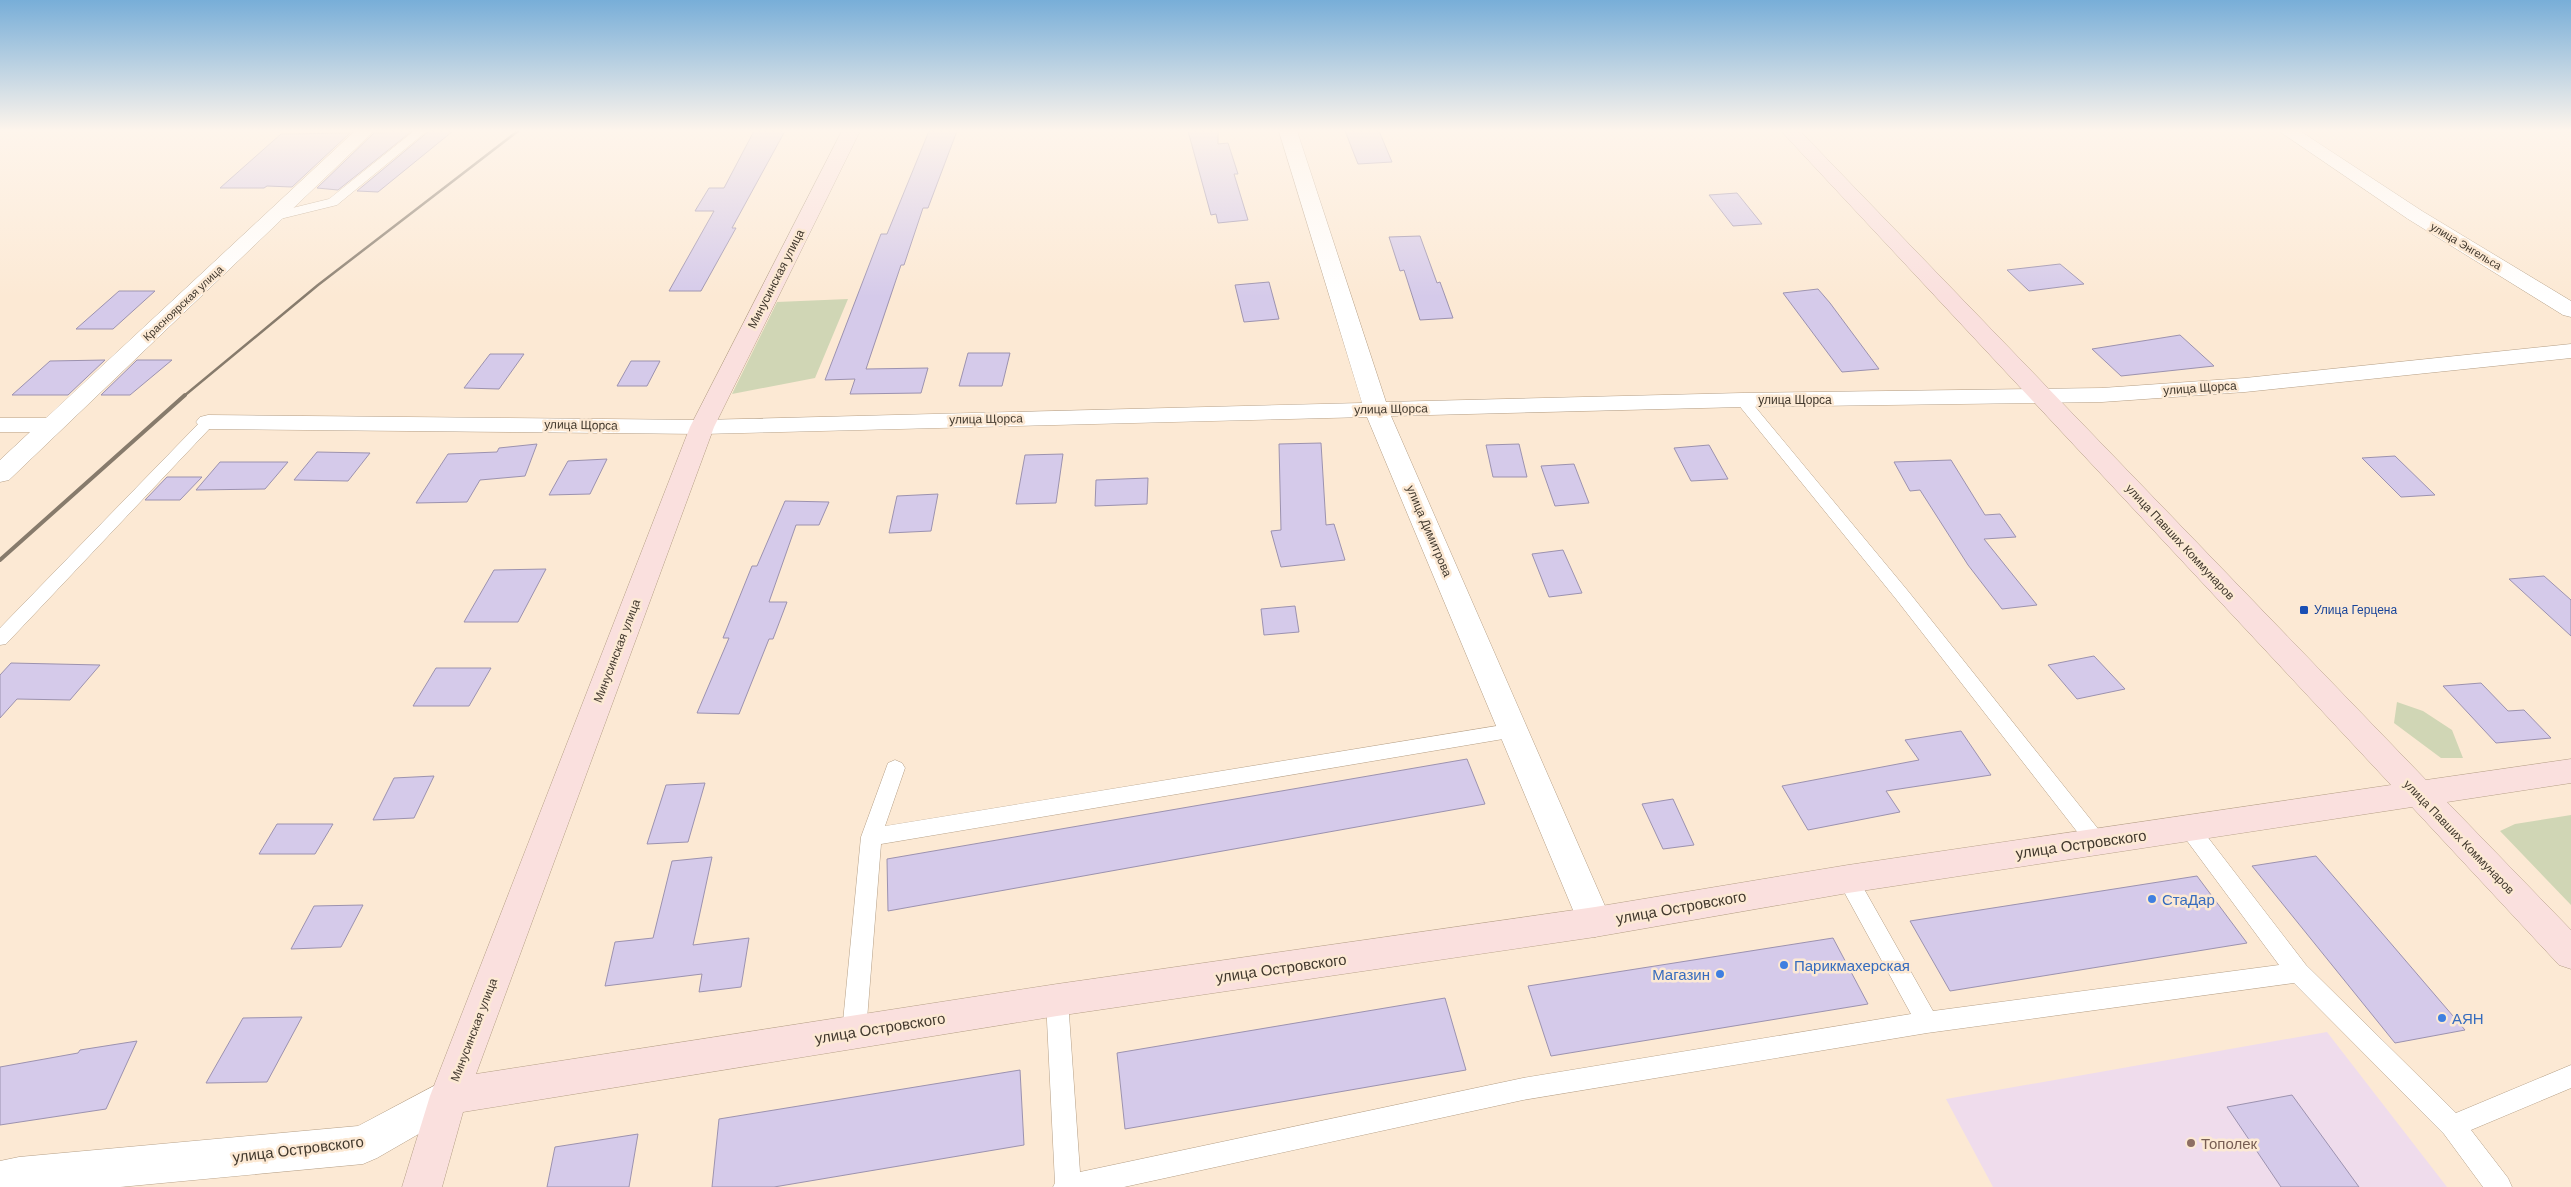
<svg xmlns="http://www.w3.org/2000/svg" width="2571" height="1187" font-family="Arial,sans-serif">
<rect width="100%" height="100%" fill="#fce9d4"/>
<path fill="#efdcec" d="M2327,1032L2447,1187H1993L1946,1099Z"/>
<path fill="#d0d6b5" d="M848,299L815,378L732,394L777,302Z
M2397,702L2423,711L2452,730L2463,758H2441L2394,723Z
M2571,815V905L2500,831L2515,824Z"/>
<path fill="#d5caea" stroke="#9c92af" d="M388,131H412L338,190L317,188L374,133H384Z
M429,131H453L378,192L357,191Z
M754,131H785L732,228H736L701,291H669L714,211H695L709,188H724Z
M929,131H957L928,208H923L904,265H901L866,369L928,368L921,393L850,394L855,379L825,380L881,234H887Z
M1188,131H1218V144L1228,143L1238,174H1234L1248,220L1218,223L1216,214L1211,215Z
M1345,131H1379L1392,162L1358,164Z
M350,133L292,187L267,186L264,188H220L281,134Z
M1737,193L1762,224L1733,226L1709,195Z
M1420,236L1437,283L1440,282L1453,318L1420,320L1404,270L1400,271L1389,237Z
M2060,264L2084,284L2029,291L2007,270Z
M1269,282L1279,319L1244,322L1235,285Z
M1818,289L1830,303L1879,369L1842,372L1783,293Z
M119,291H155L113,329H76Z
M2180,335L2214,366L2121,376L2092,349Z
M968,353H1010L1002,386H959Z
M490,354H524L499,389L464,388Z
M105,360L68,395H12L50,361Z
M137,360H172L130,395H101Z
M631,361H660L647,386H617Z
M1321,443L1326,525L1334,524L1345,560L1281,567L1271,531L1281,530L1279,444Z
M537,444L525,476L480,480L467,502L416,503L448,454L497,452L499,448Z
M1519,444L1527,477H1493L1486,445Z
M1709,445L1728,479L1691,481L1674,448Z
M317,452L370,453L348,481L294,480Z
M1063,454L1056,503L1016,504L1025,455Z
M2395,456L2435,495L2401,497L2362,458Z
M607,459L590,494L549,495L568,461Z
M1951,460L1985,515L2000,514L2016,537L1984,539L2037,605L2002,609L1968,565L1920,490L1910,491L1894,462Z
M220,462H288L265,489L196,490Z
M1574,464L1589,503L1555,506L1541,466Z
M167,477H202L180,500H145Z
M1148,478L1147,504L1095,506L1096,480Z
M938,494L931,531L889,533L897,496Z
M785,501L829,502L819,525H796L769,602H787L773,639H769L739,714L697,713L729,638H723L752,566H757Z
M1563,550L1582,593L1549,597L1532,554Z
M546,569L518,622H464L494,570Z
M2544,576L2571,600V636L2509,579Z
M1295,606L1299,632L1264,635L1261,609Z
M2094,656L2125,689L2077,699L2048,665Z
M11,663L100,665L70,700L17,699L0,718V675Z
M436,668H491L469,706H413Z
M2481,683L2508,711L2524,710L2551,738L2496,743L2443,686Z
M1961,731L1991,775L1886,791L1900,812L1808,830L1782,786L1919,760L1905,740Z
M1467,759L1485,804L888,911L887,859Z
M434,776L414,818L373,820L394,778Z
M705,783L688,842L647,844L666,785Z
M1673,799L1694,845L1663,849L1642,804Z
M277,824H333L315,854H259Z
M2316,856L2465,1030L2395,1043L2252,866Z
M712,857L693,945L749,938L741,987L699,992L702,974L605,986L615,942L653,938L672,861Z
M2197,876L2247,943L1950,991L1910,921Z
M363,905L341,947L291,949L314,906Z
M1833,938L1868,1004L1551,1056L1528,986Z
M1445,998L1466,1070L1125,1129L1117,1053Z
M302,1017L267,1082L206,1083L243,1018Z
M137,1041L106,1109L0,1125V1067L78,1053L80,1050Z
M1020,1070L1024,1145L774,1187H712L719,1119Z
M2292,1095L2359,1187H2281L2227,1107Z
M638,1134L629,1187H547L555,1147Z"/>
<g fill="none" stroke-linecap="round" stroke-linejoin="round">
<defs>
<path id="lane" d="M414,131H427L337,205L276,220L270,216L272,213L329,199Z
M1742,396L1747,397L1908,591L2103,835L2106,841L2103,847L2096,850L2089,847L1896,599L1737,403L1735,400L1737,397Z
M208,417L213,419L216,422L213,425L6,644L0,645V628L203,419Z
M1515,723L1522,725L1525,730L1522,735L1515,737L881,844L866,1032L862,1040L854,1043L846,1040L842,1032L861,837L888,763L895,760L902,763L905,768L885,826Z
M2189,820L2196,822L2306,965L2456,1113L2571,1065V1088L2471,1130L2508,1178L2512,1187H2483L2444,1134L2294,983L1927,1033L1523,1100L1124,1187H1053L1055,1183L1046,1000L1049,993L1057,990L1065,993L1068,1000L1080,1172L1523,1078L1911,1014L1837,879L1841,873L1848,870L1855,873L1933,1011L2279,965L2182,834L2179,828L2182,822Z"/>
<path id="street" d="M355,131H374L9,480L0,482V460L30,432H0V418H46Z
M1279,131H1297L1386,402L1742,393L2102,388L2245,378L2571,344V358L2245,392L2102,402L1742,407L1391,416L1612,922L1607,932L1595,937L1583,932L1578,922L1367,417L702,434L208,429L200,427L196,422L200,417L208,415L702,420L1362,403Z
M2279,131H2300L2422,211L2571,301V317L2563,315L2408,219Z
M449,1078L462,1083L468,1096L462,1109L377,1158L363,1164L120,1187H0V1161L19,1157L358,1126Z"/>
<path id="secondary" d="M842,131H860L714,427L476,1074L1057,984L1595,907L1848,865L2391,785L1781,131H1800L2426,780L2571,759V783L2447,802L2571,930V969L2559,965L2412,807L1848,893L1595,937L1057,1016L463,1112L442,1187H402L430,1096L690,427Z"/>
</defs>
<use href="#lane" stroke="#b59f86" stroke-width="1"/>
<use href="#street" stroke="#b59f86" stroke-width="1"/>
<use href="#secondary" stroke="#b59f86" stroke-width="1"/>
<use href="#lane" fill="#fff" fill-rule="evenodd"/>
<use href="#street" fill="#fff" fill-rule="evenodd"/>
<use href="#secondary" fill="#fae0de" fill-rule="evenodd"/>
<path stroke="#877b6c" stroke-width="2.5" d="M184,396L318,285L518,131"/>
<path stroke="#877b6c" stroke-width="4" d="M0,560L185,395"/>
</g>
<linearGradient id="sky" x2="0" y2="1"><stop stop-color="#78aed8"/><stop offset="0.44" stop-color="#fef5ec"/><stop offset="1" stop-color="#fef5ec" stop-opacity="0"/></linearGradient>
<rect width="2571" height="297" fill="url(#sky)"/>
<rect fill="#1a4fb4" stroke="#fce9d4" stroke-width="2" x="2299" y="605" width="10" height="10" rx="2.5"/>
<g fill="#3f7fe0" stroke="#fce9d4" stroke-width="2">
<circle cx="2152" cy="899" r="5"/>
<circle cx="1784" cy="965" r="5"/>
<circle cx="1720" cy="974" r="5"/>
<circle cx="2442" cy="1018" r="5"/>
</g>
<circle fill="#8d6e63" stroke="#fce9d4" stroke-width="2" cx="2191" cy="1143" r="5"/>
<g text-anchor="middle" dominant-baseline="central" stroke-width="5" stroke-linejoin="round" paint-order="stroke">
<g font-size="11" fill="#41382d" stroke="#fce9d4">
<text transform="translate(2466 246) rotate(31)">улица Энгельса</text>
<text transform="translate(183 303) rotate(-43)">Красноярская улица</text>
</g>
<g font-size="12" fill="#41382d" stroke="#fce9d4">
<text transform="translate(776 279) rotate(-63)">Минусинская улица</text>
<text transform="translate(2200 388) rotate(-4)">улица Щорса</text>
<text x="1795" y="400">улица Щорса</text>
<text transform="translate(1391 409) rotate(-1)">улица Щорса</text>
<text transform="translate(986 419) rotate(-1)">улица Щорса</text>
<text transform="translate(581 425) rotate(1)">улица Щорса</text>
<text transform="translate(1429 531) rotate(67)">улица Димитрова</text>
<text transform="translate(2180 542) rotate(47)">улица Павших Коммунаров</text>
<text transform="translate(617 651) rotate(-69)">Минусинская улица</text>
<text transform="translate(2459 837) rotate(46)">улица Павших Коммунаров</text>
<text transform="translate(474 1030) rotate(-69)">Минусинская улица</text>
</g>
<g font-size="12" fill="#164399" stroke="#fce9d4" text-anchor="start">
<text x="2314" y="610">Улица Герцена</text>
</g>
<g font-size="15" fill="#41382d" stroke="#fce9d4">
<text transform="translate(2081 844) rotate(-8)">улица Островского</text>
<text transform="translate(1681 907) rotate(-10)">улица Островского</text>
<text transform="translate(1281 968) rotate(-8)">улица Островского</text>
<text transform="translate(880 1028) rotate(-9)">улица Островского</text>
<text transform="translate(298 1149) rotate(-7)">улица Островского</text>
</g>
<g font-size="15" fill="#366cbe" stroke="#fce9d4" text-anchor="start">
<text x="2162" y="899">СтаДар</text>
<text x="1794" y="965">Парикмахерская</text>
<text x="1710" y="974" text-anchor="end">Магазин</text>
<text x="2452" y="1018">АЯН</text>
</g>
<g font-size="15" fill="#785e54" stroke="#fce9d4" text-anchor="start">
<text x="2201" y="1143">Тополек</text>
</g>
</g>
</svg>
